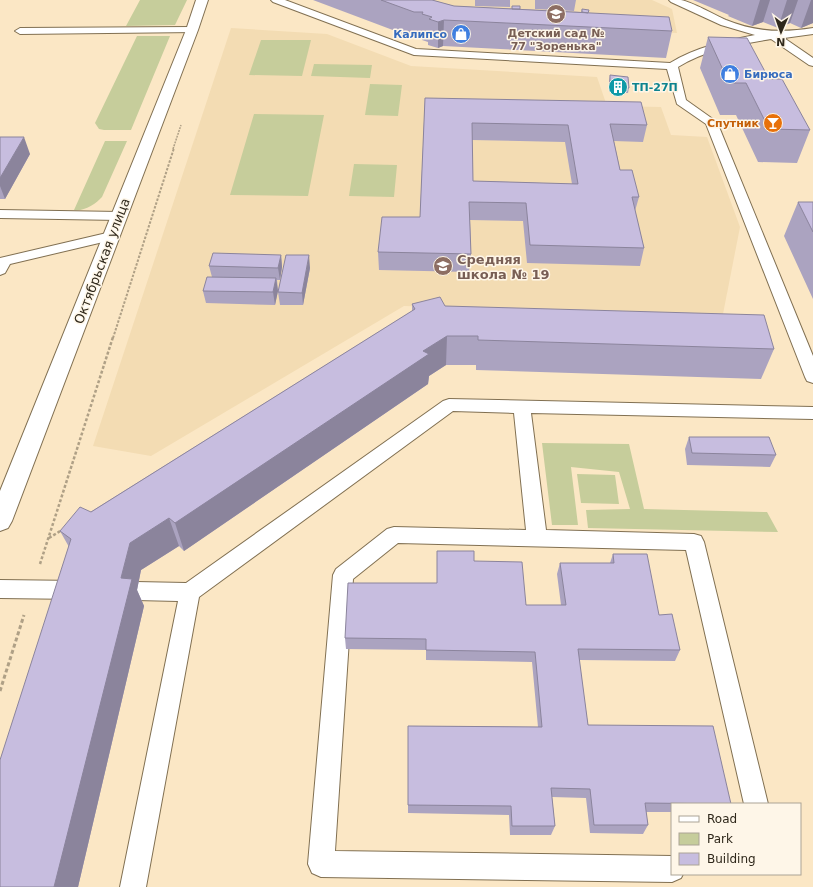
<svg xmlns="http://www.w3.org/2000/svg" width="813" height="887" font-family="'DejaVu Sans',sans-serif">
<rect width="100%" height="100%" fill="#fbe7c5"/>
<path fill="#f3dcb3" d="M395,0H652L672,9L677,33L455,20Z
M231,28L327,34L411,66L597,77L607,106L661,107L671,135L707,137L740,227L723,314L404,306L151,456L93,446Z"/>
<path fill="#c6cd9b" d="M140,0H187L175,25L126,26Z
M137,36H170L131,130H104L99,129L95,123Z
M261,40H311L302,76L249,75Z
M314,64L372,65L370,78L311,76Z
M370,84L402,85L398,116L365,115Z
M254,114L324,115L308,196L230,195Z
M105,141H127L102,197C96,204 83,212 74,210Z
M354,164L397,165L394,197L349,196Z
M542,443L629,444L644,509L767,512L778,532L588,528L586,510L630,509L619,472L571,467L578,525H552Z
M577,474L615,475L619,504L581,503Z"/>
<g fill="none" stroke-linecap="round" stroke-linejoin="round">
<defs>
<path id="lane" d="M271,0H285L416,49L670,63C696,47 725,41 755,35L721,25L671,2L669,0C673,0 678,0 681,0C692,2 715,15 726,20C755,32 783,33 813,28V34L784,38L813,58V66L809,65L771,39C738,45 707,49 678,67L686,100L717,122L813,356V383L807,381L805,377L706,124L677,104L667,69L414,55L273,2Z
M192,27L197,30L196,32L20,34L15,31L20,28Z
M0,210L119,212L124,213L126,216L124,219L119,220L0,218Z
M111,232L116,233L118,236L116,239L10,264L5,273L0,275V258Z
M449,399L813,407V419L531,413L546,530L694,534L701,536L704,542L768,804H744L686,550L398,543L353,579L335,851L672,856V874H683L681,878L672,882L321,877L312,873L308,864L333,575L336,569L387,529L394,527L526,530L514,413L453,411L199,597L146,887H120L178,601L136,600L129,597L126,591L129,585L136,582L186,583L443,401Z
M0,580L78,581L85,584L88,590L85,596L78,599L0,598Z"/>
<path id="secondary" d="M196,0H208L198,30L12,521L8,528L0,531V491L186,30Z"/>
</defs>
<use href="#lane" stroke="#817052" stroke-width="2"/>
<use href="#secondary" stroke="#817052" stroke-width="2"/>
<path stroke="#afa086" stroke-width="1.5" stroke-dasharray="2 1" stroke-linecap="butt" d="M173,149L181,125"/>
<path stroke="#afa086" stroke-width="2" stroke-dasharray="2.5 1.5" stroke-linecap="butt" d="M113,338L174,148"/>
<path stroke="#afa086" stroke-width="2.5" stroke-dasharray="3 2" stroke-linecap="butt" d="M49,538L62,530
M40,564L113,337"/>
<path stroke="#afa086" stroke-width="3" stroke-dasharray="4 2.5" stroke-linecap="butt" d="M0,691L24,615"/>
<use href="#lane" fill="#fff" fill-rule="evenodd"/>
<use href="#secondary" fill="#fff" fill-rule="evenodd"/>
</g>
<path fill="#aba3c0" fill-rule="evenodd" d="M313,0H432L454,6L581,12L582,9L588,13L672,31L666,58L443,46L438,48L428,45V42L422,40V38H414Z
M475,0H510V7L475,6Z
M535,0H576L574,11L535,9Z
M693,0H813V23L801,28L790,23L778,28L763,22L752,26L728,16L729,15Z
M708,37L769,79L810,130L797,163L758,162L736,115H720L700,68Z
M610,75L629,88L628,93L609,92V81Z
M425,98L647,125L643,142L614,141L620,170L639,197L635,211L644,248L640,266L527,263L523,221L470,220L471,254L469,272L379,270L378,252L420,217ZM472,140L565,142L572,184L473,181Z
M0,137L30,154L5,199H0Z
M798,202H813V299L784,236Z
M281,255L282,267L280,280H277L278,291L275,305L206,303L203,291L212,277L209,266Z
M310,268L303,305H280L278,292Z
M412,304L445,306L774,349L761,379L476,370V365H446L429,376L428,384L184,551L179,546L141,570L137,590L144,606L78,887H0L69,547L60,531L412,311Z
M689,437L776,455L770,467L687,465L685,449Z
M437,551L474,561L526,605H561L557,574L560,563H610L613,554L659,615L680,650L675,661L579,660L588,725L672,804V812H646L648,825L643,834L590,833L586,798L552,797L555,826L551,835H510L509,815L408,813V726L538,727L532,662L426,660V650L346,649L345,638L437,583Z"/>
<path fill="#8b849c" d="M760,0H770L763,22L752,26Z
M787,0H798L790,23L778,28Z
M811,0H813V23L801,28Z
M444,20L443,46L438,48V22Z
M24,137L30,154L5,199L0,186V178Z
M281,255L282,267L280,280L278,268Z
M309,255L310,268L303,305L302,293Z
M276,278L278,291L275,305L273,292Z
M447,336L446,365L429,376L428,384L184,551L175,523L423,351Z
M169,518L179,546L141,570L137,590L144,606L78,887H54L121,578L130,543Z"/>
<path fill="#c7bddf" stroke="#8b849c" fill-rule="evenodd" d="M381,0H432L454,6L669,17L672,31L444,20L438,22L429,19L432,17L422,14L423,12H414Z
M512,6H520V9H512Z
M582,9L589,10L588,13L582,12Z
M708,37L747,38L769,79H782L810,130L769,129L746,83H729Z
M610,75L628,77L629,88L610,86Z
M425,98L641,102L647,125L610,124L620,170H632L639,197H632L644,248L530,245L526,203L469,202L471,254L378,252L382,217H420ZM472,123L568,125L578,184L473,181Z
M0,137H24L0,178Z
M798,202H813V232Z
M213,253L281,255L278,268L209,266Z
M286,255H309L302,293L278,292Z
M207,277L276,278L273,292L203,291Z
M440,297L445,306L764,315L774,349L478,340V336H447L423,351L429,354L175,523L169,518L130,543L121,578L132,579L54,887H0V760L71,539L60,531L80,507L91,512L415,309L412,304Z
M689,437H769L776,455L692,453Z
M437,551H474V561L522,562L526,605H566L560,563H614L613,554H647L659,615L672,614L680,650L578,649L588,725L713,726L731,804L645,803L648,825H594L590,789L551,788L555,826H512L511,806L408,805V726L542,727L535,652L426,650V639L345,638L348,583H437Z"/>
<defs>
<symbol id="school-disc" viewBox="-11 -11 22 22"><circle r="9.5" fill="#8d6e63" stroke="#fef6e8"/><path d="M0-5L7-2L0 1L-7-2ZM-4 1L0 2.5L4 1V4Q0 6-4 4Z" fill="#fff"/></symbol>
<symbol id="shop-disc" viewBox="-11 -11 22 22"><circle r="9.5" fill="#3f7fe0" stroke="#fef6e8"/><path d="M-5-2.5h2.3a2.7 3.5 0 0 1 5.4 0H5L5.5 6h-11ZM-1.5-2.5h3a1.5 2.3 0 0 0-3 0Z" fill="#fff"/></symbol>
<symbol id="building-disc" viewBox="-11 -11 22 22"><circle r="9.5" fill="#0f9aa8" stroke="#fef6e8"/><path d="M-4-6H4V6H1V3H-1V6H-4ZM-2.5-4.3h1.7v1.8h-1.7ZM.8-4.3h1.7v1.8H.8ZM-2.5-1h1.7V.8h-1.7ZM.8-1h1.7V.8H.8Z" fill="#fff"/></symbol>
<symbol id="bar-disc" viewBox="-11 -11 22 22"><circle r="9.5" fill="#e8710a" stroke="#fef6e8"/><path d="M-6-5H6L.8 .8V4.5H3.5V6h-7V4.5H-.8V.8Z" fill="#fff"/></symbol>
</defs>
<g fill-rule="evenodd">
<use href="#school-disc" x="545" y="3" width="22" height="22"/>
<use href="#shop-disc" x="450" y="23" width="22" height="22"/>
<use href="#shop-disc" x="719" y="63" width="22" height="22"/>
<use href="#building-disc" x="607" y="76" width="22" height="22"/>
<use href="#bar-disc" x="762" y="112" width="22" height="22"/>
<use href="#school-disc" x="432" y="255" width="22" height="22"/>
</g>
<g text-anchor="middle" dominant-baseline="central" stroke-width="3" stroke-linejoin="round" paint-order="stroke">
<g font-size="11" font-weight="bold" fill="#785e54" stroke="#fef6e8">
<text x="556" y="33">Детский сад №<tspan x="556" dy="13">77 "Зоренька"</tspan></text>
</g>
<g font-size="11" font-weight="bold" fill="#366cbe" stroke="#fef6e8" text-anchor="end">
<text x="447" y="34">Калипсо</text>
<text x="744" y="74" text-anchor="start">Бирюса</text>
</g>
<g font-size="11" font-weight="bold" fill="#0d838f" stroke="#fef6e8" text-anchor="start">
<text x="632" y="87">ТП-27П</text>
</g>
<g font-size="11" font-weight="bold" fill="#c56008" stroke="#fef6e8" text-anchor="end">
<text x="759" y="123">Спутник</text>
</g>
<g font-size="13" font-weight="bold" fill="#785e54" stroke="#fef6e8" text-anchor="start">
<text x="457" y="259">Средняя<tspan x="457" dy="15">школа № 19</tspan></text>
</g>
<g font-size="13" fill="#2f281b" stroke="#fef6e8">
<text transform="translate(102 261) rotate(-69)">Октябрьская улица</text>
</g>
</g>
<rect x="671" y="803" width="130" height="72" fill="#fef6e8" stroke="#aba496"/>
<rect x="679" y="816" width="20" height="6" fill="#ffffff" stroke="#aba496"/>
<text x="707" y="823" font-size="12" fill="#2f281b">Road</text>
<rect x="679" y="833" width="20" height="12" fill="#c6cd9b" stroke="#aba496"/>
<text x="707" y="843" font-size="12" fill="#2f281b">Park</text>
<rect x="679" y="853" width="20" height="12" fill="#c7bddf" stroke="#aba496"/>
<text x="707" y="863" font-size="12" fill="#2f281b">Building</text>
<g transform="translate(781 32) rotate(182)" stroke="#fef6e8" stroke-width="3" paint-order="stroke">
<path d="M0-3L7 15L0 10L-7 15Z" fill="#2f281b"/>
<text y="-6" font-size="11" font-weight="bold" text-anchor="middle" fill="#2f281b">N</text>
</g>
</svg>
